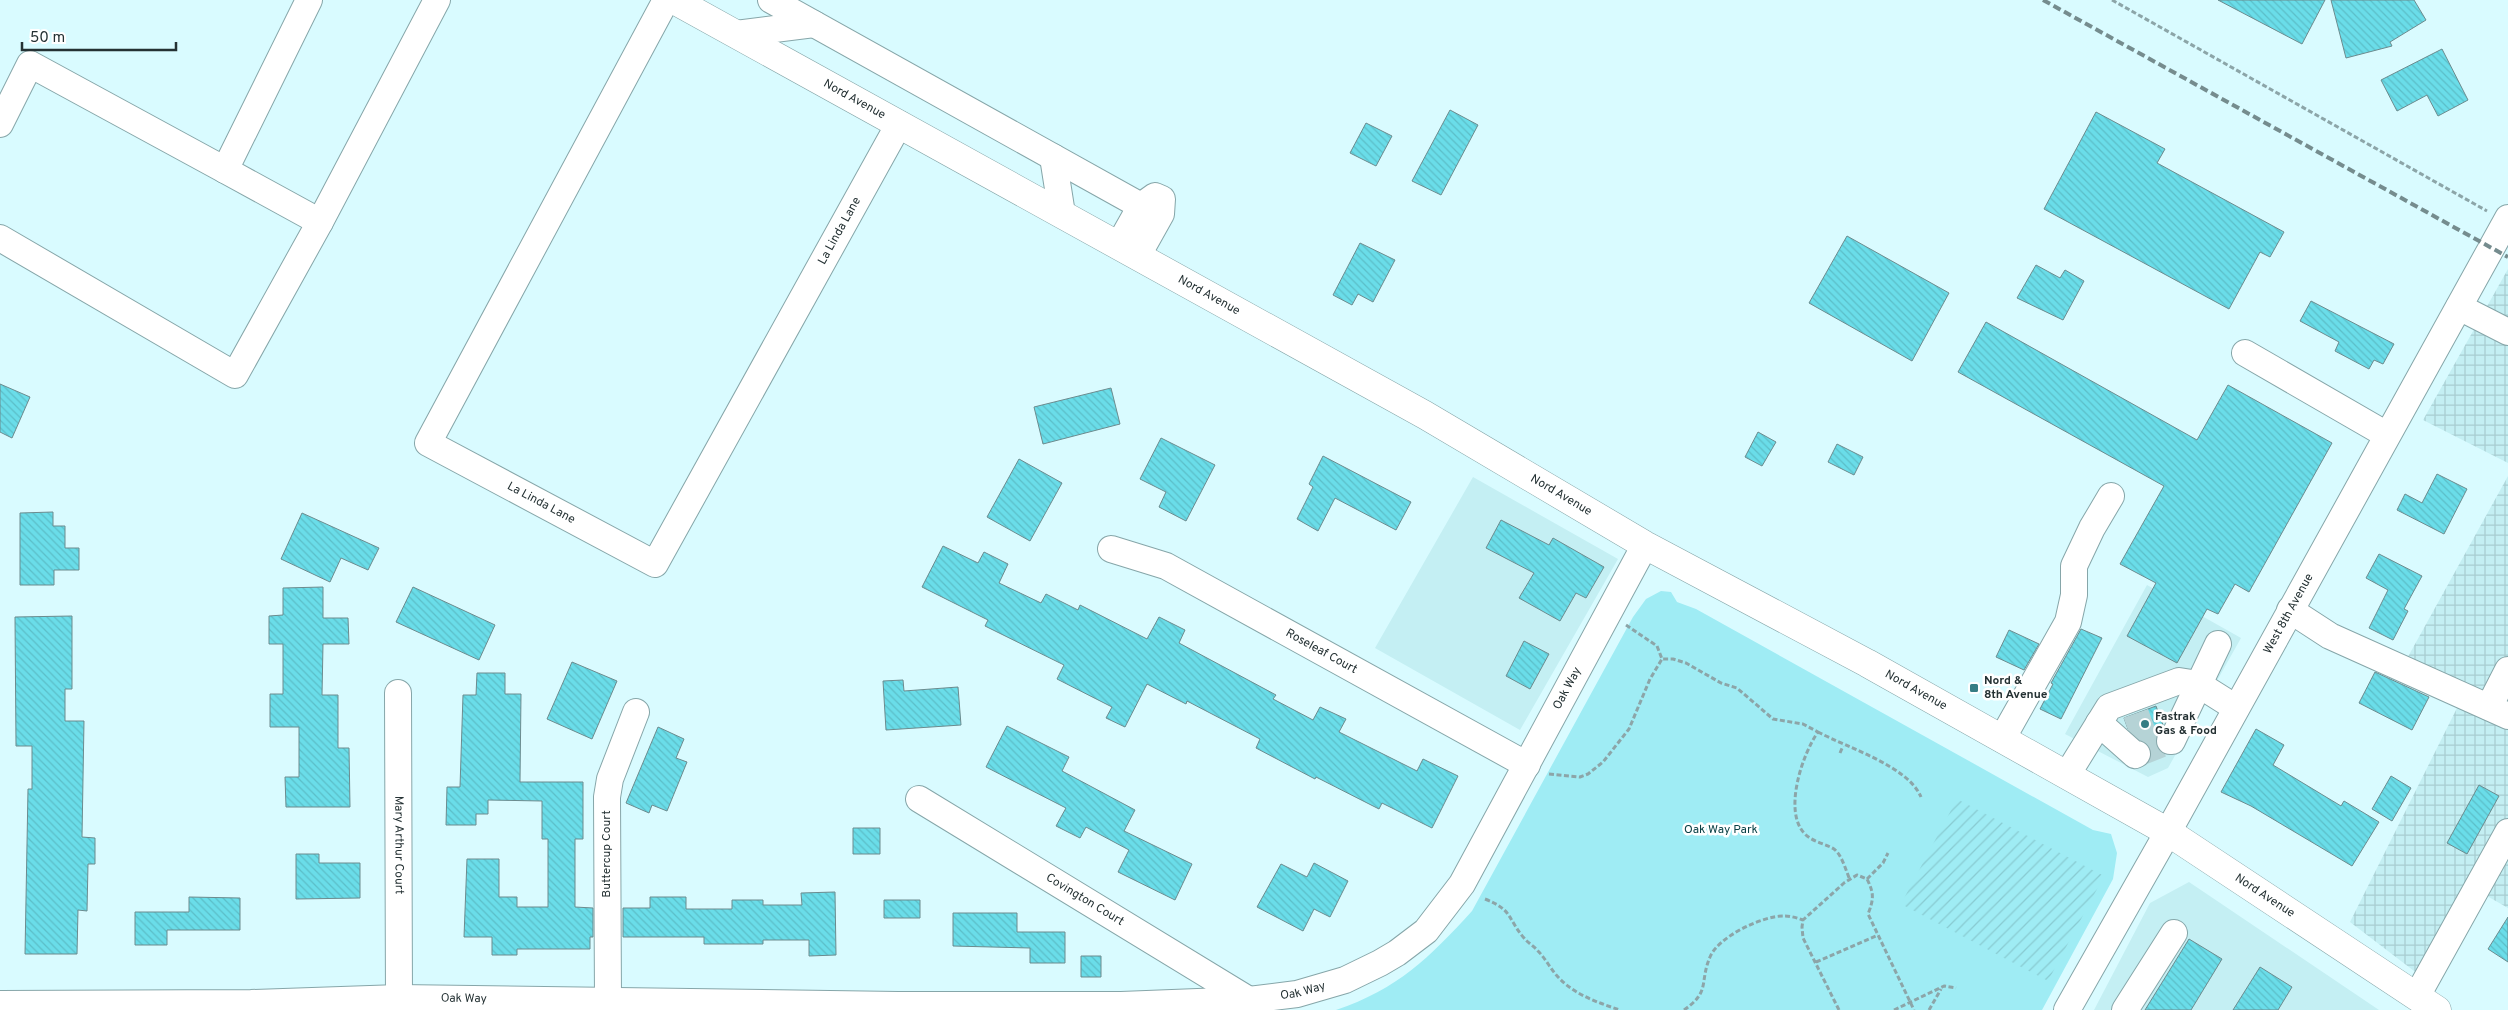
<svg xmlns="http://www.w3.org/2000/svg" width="2508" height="1010" font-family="Overpass,sans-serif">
<defs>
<pattern id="industrial-grid" width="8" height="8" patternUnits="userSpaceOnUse" patternTransform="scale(1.25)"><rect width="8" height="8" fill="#c4eff3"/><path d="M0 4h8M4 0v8" fill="none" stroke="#a8cdd1"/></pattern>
<pattern id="garden-furrows" width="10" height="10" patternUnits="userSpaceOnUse" patternTransform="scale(1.25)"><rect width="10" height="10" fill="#9fecf4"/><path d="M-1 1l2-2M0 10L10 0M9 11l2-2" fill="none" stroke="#89cbd2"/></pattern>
<pattern id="building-back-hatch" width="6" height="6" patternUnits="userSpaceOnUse" patternTransform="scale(1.25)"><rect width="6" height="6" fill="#6adde9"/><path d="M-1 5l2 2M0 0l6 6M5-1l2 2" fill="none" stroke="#5cbec8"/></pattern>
</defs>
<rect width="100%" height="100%" fill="#d9fbff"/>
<path fill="#c4eff3" d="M1473,477L1618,559L1520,730L1375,648Z
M2147,585L2241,638L2168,768L2148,777L2065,734Z
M2189,882L2379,1010H2094L2150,903Z"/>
<path fill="url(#industrial-grid)" d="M2508,269V463L2423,420Z
M2508,476V908L2487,896L2435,987L2350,922L2458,706L2399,673Z"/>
<path fill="#9fecf4" d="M1661,591L1671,592L1677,602L1696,609L2093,830L2111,834L2117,853L2113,879L2042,1010H1336C1398,989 1429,958 1472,911L1633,617L1646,599Z"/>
<path fill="url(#garden-furrows)" d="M1957,799L2104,876L2048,981L1901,904Z"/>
<path fill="url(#building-back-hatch)" stroke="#6c8b8e" d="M2218,0H2325L2302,44Z
M2331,0H2414L2426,20L2390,42L2392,46L2346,58Z
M2442,49L2468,100L2438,116L2427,95L2397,111L2381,80Z
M1450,110L1478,125L1441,195L1412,181Z
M2096,112L2165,149L2157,163L2284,232L2270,257L2260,252L2229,309L2044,209Z
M1366,123L1392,136L1376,166L1350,153Z
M1847,236L1949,293L1912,361L1809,303Z
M1360,243L1395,260L1373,302L1358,294L1352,305L1333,295Z
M2036,265L2060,278L2065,270L2084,281L2063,320L2017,298Z
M2311,301L2394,344L2383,364L2374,360L2369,369L2335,351L2339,342L2300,321Z
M1986,322L2197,440L2228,385L2332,443L2249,592L2235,584L2218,614L2207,609L2177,663L2127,636L2156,583L2120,564L2164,486L1958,372Z
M0,384L30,397L12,438L0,432Z
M1111,388L1120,424L1043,444L1034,407Z
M1758,432L1776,442L1762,466L1745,457Z
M1161,438L1215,465L1186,521L1159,507L1166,492L1140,479Z
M1837,444L1863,457L1854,475L1828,462Z
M1323,456L1411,502L1396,530L1335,498L1318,531L1297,519L1313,487L1309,484Z
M1019,459L1062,483L1030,541L987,517Z
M2437,474L2467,489L2444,534L2397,510L2405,494L2422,503Z
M53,512V526H65V548H79V570H54V585H20V513Z
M302,513L379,548L368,570L341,558L330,582L281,559Z
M1501,520L1549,545L1553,538L1604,567L1586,598L1576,593L1560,621L1519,598L1534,573L1486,548Z
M943,546L978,563L984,552L1008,564L999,583L1041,603L1046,594L1078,610L1080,605L1147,639L1159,617L1185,630L1179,643L1276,695L1273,699L1313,720L1320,707L1346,719L1339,732L1417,771L1423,759L1458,776L1432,828L1382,803L1379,809L1316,777L1315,779L1256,748L1260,739L1187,701L1186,704L1147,684L1125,727L1106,718L1112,707L1057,679L1064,665L985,626L988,620L922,587Z
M2379,554L2422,576L2404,609L2408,611L2393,640L2369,628L2388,590L2366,578Z
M323,587V618H348L349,644H323L322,695H338V748H349L350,807H286L285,777H299V727H270V694H283V644H269V616L283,615V588Z
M413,587L495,625L479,660L396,622Z
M72,616V689H65V721H84L82,837L95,838V864H88L87,911L78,910L77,954H25L28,789H32V746H16L15,617Z
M2081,629L2102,638L2061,719L2040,709L2053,684L2051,683Z
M2009,630L2039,644L2024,670L1996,657Z
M1524,641L1549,654L1530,689L1506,676Z
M572,662L617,681L592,739L547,719Z
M2375,672L2429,697L2412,730L2359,703Z
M477,673H505V694H521L520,782H583V839H575V907L593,908V937H590V949H517V955H492V937H464L467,859H499V897H517V907H548V839H542V801L488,800V814H476V825H446L447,787H460L463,695H476Z
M903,680L904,691L958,687L961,725L886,730L883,681Z
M2156,706L2163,725L2155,741L2158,750L2152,752L2146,742L2128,729L2124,718Z
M1007,726L1069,757L1062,771L1135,810L1124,831L1192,864L1175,900L1118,872L1129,850L1086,827L1080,838L1056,826L1066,808L986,767Z
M658,727L684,739L676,758L687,762L667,811L652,805L649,813L626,803Z
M2256,729L2284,745L2273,765L2341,806L2344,801L2379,822L2352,866L2251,806L2221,792Z
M2391,776L2411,788L2392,821L2372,809Z
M2479,785L2499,796L2467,854L2447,843Z
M853,828H880V854H853Z
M296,854H319V863H360V898L296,899Z
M1314,863L1348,881L1330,917L1314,909L1303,931L1257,907L1281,864L1307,877Z
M835,892L836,955L809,956V940H763V944H704V937H623V908H650V897H686V909H732V900H763V905H802L801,893Z
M189,897L240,898V930H167V945H135V912H189Z
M884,900H920V918H884Z
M953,913H1017V932H1065V963H1030V948L953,946Z
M2508,917V962L2488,949Z
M2189,939L2222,959L2191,1010H2145Z
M1081,956H1101V977H1081Z
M2260,967L2292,987L2278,1010H2233Z"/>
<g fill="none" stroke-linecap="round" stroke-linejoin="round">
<path stroke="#b5d3d6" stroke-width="26" stroke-dasharray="26 13" stroke-linecap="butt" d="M2128,730L2161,718
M2137,754L2170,741"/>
<defs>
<g id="minor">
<path d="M309,0L225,170L320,222"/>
<path id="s1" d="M666,0L428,443L655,564L899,124"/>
<path d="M771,0L1141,206"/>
<path d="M736,34L814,24"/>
<path d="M0,124L30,64L225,170"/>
<path d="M1053,157L1062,214"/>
<path d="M0,238L235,375L320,222L437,0"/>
<path d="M1119,245L1141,206L1155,196L1162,199L1161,214L1138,255"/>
<path d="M2459,307L2508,332"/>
<path d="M2245,353L2387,435"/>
<path id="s2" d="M1111,549L1166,566L1527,765"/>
<path d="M2290,610L2330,636L2508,716"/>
<path id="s3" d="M398,693L399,998"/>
<path d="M2489,707L2508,670"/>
<path d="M2099,723L2135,755L2137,754"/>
<path d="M2002,739L2068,622L2074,595V566L2092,528L2111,496"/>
<path d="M2170,741H2172L2218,644"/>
<path d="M2067,775L2109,707L2179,681L2198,684L2236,708"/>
<path id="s4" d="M919,799L1249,1000"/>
<path d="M2417,996L2508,832"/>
<path d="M608,1000L607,797L610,779L636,712"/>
<path id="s5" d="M0,1004L251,1003L399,998L898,1005H1121L1249,1000L1297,994L1345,980L1380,963L1397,953L1426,931L1462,884L1645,545"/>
<path id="s6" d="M2067,1010L2168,832L2508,218"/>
<path d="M2125,1010L2174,933"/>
</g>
<g id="major">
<path id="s7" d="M674,0L1425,415L1645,545L1867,663L2168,832L2437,1010"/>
</g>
</defs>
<use href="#minor" stroke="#86a6a9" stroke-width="28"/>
<use href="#major" stroke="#86a6a9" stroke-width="29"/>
<path stroke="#8ca5a8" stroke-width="3" stroke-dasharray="5 2.5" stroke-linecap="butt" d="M2112,0L2487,211
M1626,625L1657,646L1662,659H1673L1686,663L1721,683L1737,688L1773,719L1803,724L1818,732C1803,753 1783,810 1804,833C1812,842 1824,843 1834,849C1842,855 1846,871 1850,880
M1818,732C1848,748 1908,766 1921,797
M1840,753L1843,746
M1549,774L1580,777L1588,774L1603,762L1629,729L1650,679L1662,659
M1867,879L1883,863L1888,853
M1485,899C1513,910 1507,918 1524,938C1528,943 1534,946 1538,951C1546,959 1551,970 1559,978C1575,995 1599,1003 1620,1010
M1816,962L1878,935
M1684,1010C1711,991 1699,983 1710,957C1718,937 1763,915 1785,916C1791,916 1797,918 1803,920
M1839,1010L1803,938L1802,927L1803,920L1844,883L1857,875L1867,879C1874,893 1874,899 1868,914L1914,1010
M1894,1010L1944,986L1956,988
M1929,1010L1941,989"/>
<use href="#minor" stroke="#fff" stroke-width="26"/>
<use href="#major" stroke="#fff" stroke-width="28"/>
<path stroke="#758c8e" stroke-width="4" stroke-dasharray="8 4" stroke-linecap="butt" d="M2043,0L2508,257"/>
</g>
<g fill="#357d84" stroke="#fff" stroke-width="2">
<rect x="1969" y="683" width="10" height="10" rx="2.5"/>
<circle cx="2145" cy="724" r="5"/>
</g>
<g text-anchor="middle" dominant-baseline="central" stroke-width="5" stroke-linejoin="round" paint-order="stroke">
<g font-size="12" fill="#243133" stroke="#fff">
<text stroke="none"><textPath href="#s7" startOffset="206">Nord Avenue</textPath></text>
<text stroke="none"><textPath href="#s1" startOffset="1141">La Linda Lane</textPath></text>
<text stroke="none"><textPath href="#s7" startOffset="611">Nord Avenue</textPath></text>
<text stroke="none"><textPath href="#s7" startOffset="1016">Nord Avenue</textPath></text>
<text stroke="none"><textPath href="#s1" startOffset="631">La Linda Lane</textPath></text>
<text stroke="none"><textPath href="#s6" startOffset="454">West 8th Avenue</textPath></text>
<text stroke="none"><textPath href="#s2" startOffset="235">Roseleaf Court</textPath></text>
<text stroke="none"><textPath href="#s5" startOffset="1724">Oak Way</textPath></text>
<text stroke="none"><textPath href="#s7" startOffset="1421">Nord Avenue</textPath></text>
<text stroke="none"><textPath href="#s3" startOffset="152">Mary Arthur Court</textPath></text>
<text transform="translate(607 854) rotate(-90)">Buttercup Court</text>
<text stroke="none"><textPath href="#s7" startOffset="1826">Nord Avenue</textPath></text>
<text stroke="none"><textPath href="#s4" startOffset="194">Covington Court</textPath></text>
<text stroke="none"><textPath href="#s5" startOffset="1304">Oak Way</textPath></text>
<text stroke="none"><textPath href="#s5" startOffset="464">Oak Way</textPath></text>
</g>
<g font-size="12" font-weight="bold" fill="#243133" stroke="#fff" text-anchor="start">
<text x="1984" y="681">Nord &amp;<tspan x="1984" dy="14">8th Avenue</tspan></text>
<text x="2155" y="717">Fastrak<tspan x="2155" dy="14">Gas &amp; Food</tspan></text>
</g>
<g font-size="12" fill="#094045" stroke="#fff">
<text x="1721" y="830">Oak Way Park</text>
</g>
</g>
<path d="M22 42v8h154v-8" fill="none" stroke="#243133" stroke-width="2.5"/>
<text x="30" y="42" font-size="15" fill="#243133" stroke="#ffffff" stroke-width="4" paint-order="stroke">50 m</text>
</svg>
